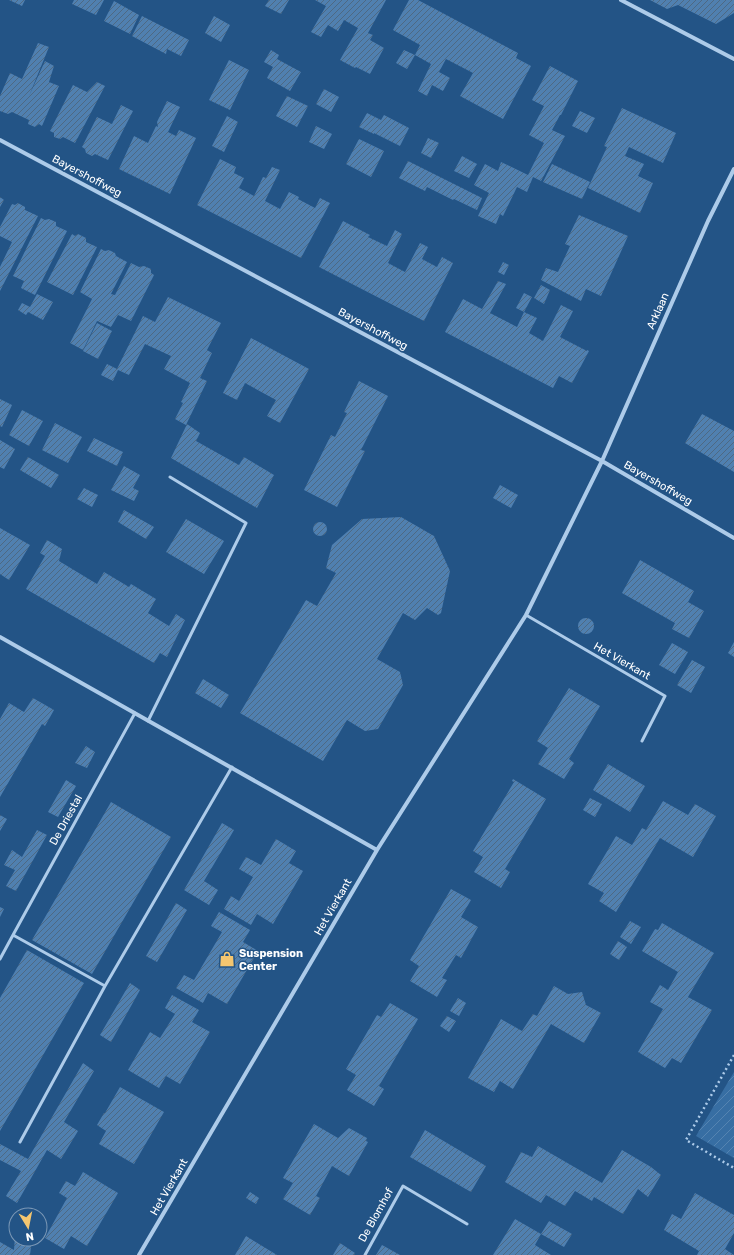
<svg xmlns="http://www.w3.org/2000/svg" width="734" height="1255" font-family="Rubik,sans-serif">
<defs>
<pattern id="garden-furrows" width="10" height="10" patternUnits="userSpaceOnUse"><rect width="10" height="10" fill="#376ea3"/><path d="M-1 1l2-2M0 10L10 0M9 11l2-2" fill="none" stroke="#5584b1"/></pattern>
<pattern id="building-hatch" width="6" height="6" patternUnits="userSpaceOnUse"><rect width="6" height="6" fill="#5080b0"/><path d="M-1 1l2-2M0 6l6-6M5 7l2-2" fill="none" stroke="#4e6983"/></pattern>
</defs>
<rect width="100%" height="100%" fill="#235486"/>
<path fill="url(#garden-furrows)" d="M734,1072V1158L696,1136Z"/>
<path fill="url(#building-hatch)" d="M9,0H25L22,6Z
M74,0H104L96,15L72,4Z
M269,0H289L281,14L265,6Z
M315,0H386L368,33L373,35L370,40L384,48L370,74L356,67L355,68L340,60L358,28L344,20L338,31L328,25L321,37L311,32L326,6Z
M409,0H418L518,53L516,58L531,66L503,119L460,96L473,73L446,59L439,72L450,78L443,91L432,85L427,96L418,91L431,64L415,55L420,45L393,30Z
M650,0H734V13L716,24L678,5L667,9Z
M114,1L139,15L130,34L104,21Z
M142,16L189,40L181,56L167,49L166,54L132,36Z
M214,16L230,25L221,42L205,33Z
M38,43L49,47L29,96L45,61L54,66L49,82L59,86L42,126L39,124L35,127L28,124L29,120L12,112L8,114L0,111V96L10,73L22,79Z
M271,50L279,55L277,59L301,72L290,91L267,78L273,67L264,62Z
M404,50L415,55L407,69L396,63Z
M229,60L249,70L230,110L209,100Z
M550,66L578,81L561,115H560L552,130L565,136L541,181L533,177L527,192L517,187L503,216L500,214L496,224L478,216L489,193L474,185L485,164L498,171L501,162L528,175L544,143L529,135L544,106L532,100Z
M97,82L105,86L75,143L63,137L60,139L54,137V133L50,131L73,85L87,92Z
M324,89L339,97L331,112L316,104Z
M287,96L308,106L297,127L276,116Z
M167,101L180,107L168,132L176,136L179,130L196,138L170,194L119,169L134,136L148,143L156,126L158,127L157,122Z
M121,105L133,111L108,160L95,154L92,156L86,153L85,149L82,147L97,117L112,124Z
M622,108L676,133L663,163L629,147L625,156L644,164L638,176L653,183L640,213L588,188L607,147L604,146Z
M580,111L595,118L587,133L572,126Z
M367,113L381,120L384,115L409,128L400,146L374,133V134L359,127Z
M227,116L238,122L224,152L212,146Z
M316,126L332,134L324,149L309,142Z
M428,138L439,143L431,158L421,153Z
M359,139L384,151L371,177L346,164Z
M462,156L477,164L469,178L454,171Z
M220,159L236,167L234,173L244,178L239,188L254,196L263,177L266,178L272,167L280,170L265,201L280,209L289,192L299,197L298,199L315,208L320,198L330,203L301,258L197,205Z
M408,161L482,198L477,210L454,199L453,200L427,187L425,191L399,178Z
M552,164L590,182L582,199L543,182Z
M0,197L4,200L0,207Z
M18,203L25,207V210L38,216L0,291V267L12,242L0,236V227L12,204L15,205Z
M579,215L628,236L601,296L586,289L581,301L541,280L546,268L558,272L570,246L565,244Z
M41,218L45,220L49,219L56,222V226L67,231L35,295L21,288L24,281L13,276Z
M343,221L370,235L368,237L387,246L395,230L402,234L388,263L405,272L420,243L428,247L422,259L437,267L442,257L453,263L424,321L319,267Z
M72,234L75,236L78,234L86,238V242L97,247L73,295L47,282Z
M101,249L105,251L109,250L115,253L116,256L127,262L111,294L115,295L131,263L139,267L144,266L151,269V273L154,275L131,321L118,315L111,327L97,321L83,350L70,343L92,299L80,292Z
M503,262L509,265L504,275L498,272Z
M498,281L506,284L490,313L517,327L524,312L537,318L529,333L543,341L561,305L573,311L560,337L587,351V350L589,351L572,383L559,376L553,388L445,332L463,299L482,309Z
M541,285L550,290L544,304L534,298Z
M524,293L532,297L524,312L516,308Z
M37,294L53,302L43,320L28,312L26,315L18,310L22,303L30,307Z
M168,297L221,323L207,350L212,353L200,378L207,381L186,425L175,419L183,403L181,402L190,383L164,369L171,356L145,344L129,375L118,370L113,381L101,375L107,364L117,369L143,316L155,322Z
M97,323L112,331L98,359L83,351Z
M251,338L309,369L280,423L267,416L276,400L245,383L237,400L223,393Z
M359,381L388,396L361,450L365,451L337,507L304,490L331,435L335,437L347,413L344,412Z
M0,399L12,405L2,427L0,426Z
M22,410L43,421L29,446L9,435Z
M702,414L734,431V472L685,443Z
M55,423L82,437L68,463L42,450Z
M187,424L200,433L196,441L239,465L244,457L274,475L257,508L171,458Z
M94,438L123,452L117,466L87,451Z
M0,440L15,449L4,469L0,467Z
M28,457L59,475L51,488L20,470Z
M124,466L140,475L133,488L139,491L134,501L111,490Z
M500,485L518,495L511,508L493,498Z
M84,488L98,495L92,507L77,499Z
M124,510L154,527L146,539L118,522Z
M401,517L434,536L450,571L441,613L438,615L427,608L415,620L403,613L377,659L400,672L403,685L378,729L365,731L347,720L323,761L240,713L306,600L317,606L336,573L326,568L332,545L362,519Z
M186,519L224,541L204,574L166,552Z
M313 529a7 7 0 1 1 14 0a7 7 0 1 1-14 0Z
M0,528L30,545L9,580L0,574Z
M47,540L62,549L59,561L97,584L104,572L129,587L131,584L156,599L148,613L169,626L176,614L185,620L167,657L160,653L154,663L26,589L45,556L40,553Z
M640,560L694,591L688,602L704,611L689,638L672,629L675,623L622,593Z
M578 626a8 8 0 1 1 16 0a8 8 0 1 1-16 0Z
M734,642V657L728,653Z
M672,643L688,652L675,674L659,665Z
M692,660L705,667L691,693L677,685Z
M203,679L229,695L221,708L195,693Z
M569,688L600,706L569,759L574,763L564,779L538,764L548,748L537,741Z
M33,698L54,710L45,726L42,724L0,797V719L9,703L24,712Z
M86,746L95,752L87,768L75,763Z
M608,764L645,786L630,812L593,790Z
M513,779L546,799L505,869L510,872L501,888L474,872L483,857L473,851L514,782L512,781Z
M66,780L76,786L58,817L48,812Z
M590,798L602,804L595,817L583,810Z
M663,801L688,815L695,804L716,816L693,857L660,838L616,912L599,901L604,893L588,884L616,836L632,845L642,828L646,830Z
M111,802L171,837L92,974L32,940Z
M0,815L7,819L0,831Z
M222,823L234,830L204,881L218,890L209,905L184,890Z
M37,830L47,835L16,891L6,886L15,870L4,865L12,850L22,857Z
M276,839L296,851L289,863L303,871L273,924L257,914L251,925L224,909L231,896L239,901L253,877L239,869L246,857L261,865Z
M451,889L471,900L461,917L478,927L461,958L456,955L442,978L447,980L437,997L410,981L419,966L410,960Z
M176,903L187,910L157,962L146,956Z
M0,907L4,909L0,917Z
M219,912L250,930L243,942L258,951L227,1004L208,993L203,1003L176,988L184,975L194,980L222,932L211,926Z
M630,921L641,927L631,944L620,937Z
M662,923L714,953L688,997L712,1010L681,1063L672,1058L665,1068L638,1052L663,1009L650,1002L660,985L668,990L678,972L642,951L655,929L658,930Z
M618,941L627,947L619,960L610,954Z
M27,950L84,983L0,1131V998Z
M130,983L140,990L111,1042L100,1035Z
M554,986L568,994L582,992L586,1005L601,1013L584,1043L551,1024L513,1089L500,1081L494,1092L468,1078L501,1019L522,1031L533,1014L537,1016Z
M172,995L199,1010L192,1022L210,1032L180,1084L166,1076L159,1088L128,1070L150,1032L160,1038L175,1014L165,1008Z
M458,998L466,1003L459,1016L450,1011Z
M390,1003L418,1019L379,1086L384,1089L374,1106L347,1090L356,1075L346,1069L377,1015L381,1017Z
M447,1016L456,1021L449,1032L440,1026Z
M83,1063L94,1071L64,1122L78,1131L61,1159L47,1150L17,1203L6,1196L21,1171L0,1160V1144L28,1159Z
M120,1087L164,1112L134,1164L99,1144L106,1131L97,1125L104,1113H105Z
M314,1124L338,1138L349,1128L367,1138L366,1141L368,1142L349,1176L332,1166L316,1196L320,1198L310,1215L283,1199L293,1183L283,1178Z
M425,1130L486,1166L471,1192L410,1157Z
M538,1146L602,1183L622,1150L651,1167L661,1175L648,1197L638,1189L623,1214L594,1197L592,1201L575,1191L565,1206L546,1195L541,1203L505,1182L521,1152L532,1157Z
M83,1172L118,1193L87,1246L71,1236L64,1249L45,1238L67,1198L59,1193L66,1181L75,1186Z
M250,1192L259,1198L256,1204L246,1198Z
M695,1193L734,1215V1233L725,1249L734,1255H697L699,1251L664,1230L672,1214L681,1219Z
M515,1219L541,1234L535,1245L551,1255H493Z
M549,1221L572,1234L564,1247L541,1234Z
M15,1236L16,1239H32L30,1255H0V1242L14,1250Z
M246,1236L277,1255H235Z
M340,1243L355,1253L354,1255H333Z
M382,1245L400,1255H376Z"/>
<g fill="none" stroke-linecap="round" stroke-linejoin="round">
<path stroke="#adcbe9" stroke-width="2.5" stroke-dasharray="2 3" stroke-linecap="butt" d="M734,1055L686,1140L734,1168"/>
<path stroke="#adcbe9" stroke-width="3" d="M526,615L665,696L642,741
M135,713L13,935L105,986L232,767
M148,721L246,523L170,477
M0,959L13,935
M20,1142L105,986
M365,1255L403,1186L467,1224"/>
<path stroke="#adcbe9" stroke-width="4" d="M621,0L734,59
M0,140L602,461L734,538
M0,637L377,850
M139,1255L377,850L526,615L602,461L708,221L734,169"/>
</g>
<defs>
<symbol id="shop-bare" viewBox="-9 -9 18 18"><path d="M-5-2.5h2.3a2.7 3.5 0 0 1 5.4 0H5L5.5 6h-11ZM-1.5-2.5h3a1.5 2.3 0 0 0-3 0Z" fill="#f4c670" stroke="#235486" stroke-width="2.5" paint-order="stroke"/></symbol>
</defs>
<g fill-rule="evenodd">
<use href="#shop-bare" x="216" y="948" width="22" height="22"/>
</g>
<g text-anchor="middle" dominant-baseline="central" stroke-width="3" stroke-linejoin="round" paint-order="stroke">
<g font-size="11" fill="#fff" stroke="#235486">
<text transform="translate(87 176) rotate(28)">Bayershoffweg</text>
<text transform="translate(658 311) rotate(-66)">Arklaan</text>
<text transform="translate(373 329) rotate(28)">Bayershoffweg</text>
<text transform="translate(658 483) rotate(30)">Bayershoffweg</text>
<text transform="translate(622 661) rotate(30)">Het Vierkant</text>
<text transform="translate(66 820) rotate(-61)">De Driestal</text>
<text transform="translate(333 907) rotate(-60)">Het Vierkant</text>
<text transform="translate(169 1187) rotate(-60)">Het Vierkant</text>
<text transform="translate(376 1215) rotate(-61)">De Blomhof</text>
</g>
<g font-size="11" font-weight="bold" fill="#fff" stroke="#235486" text-anchor="start">
<text x="239" y="953">Suspension<tspan x="239" dy="13">Center</tspan></text>
</g>
</g>
<g transform="translate(28 1227) rotate(170)"><circle r="19" fill="#235486" stroke="#7b98b6"/>
<path d="M0-3L7 15L0 10L-7 15Z" fill="#f4c670"/>
<text y="-6" font-size="11" font-weight="bold" text-anchor="middle" fill="#ffffff">N</text>
</g>
</svg>
